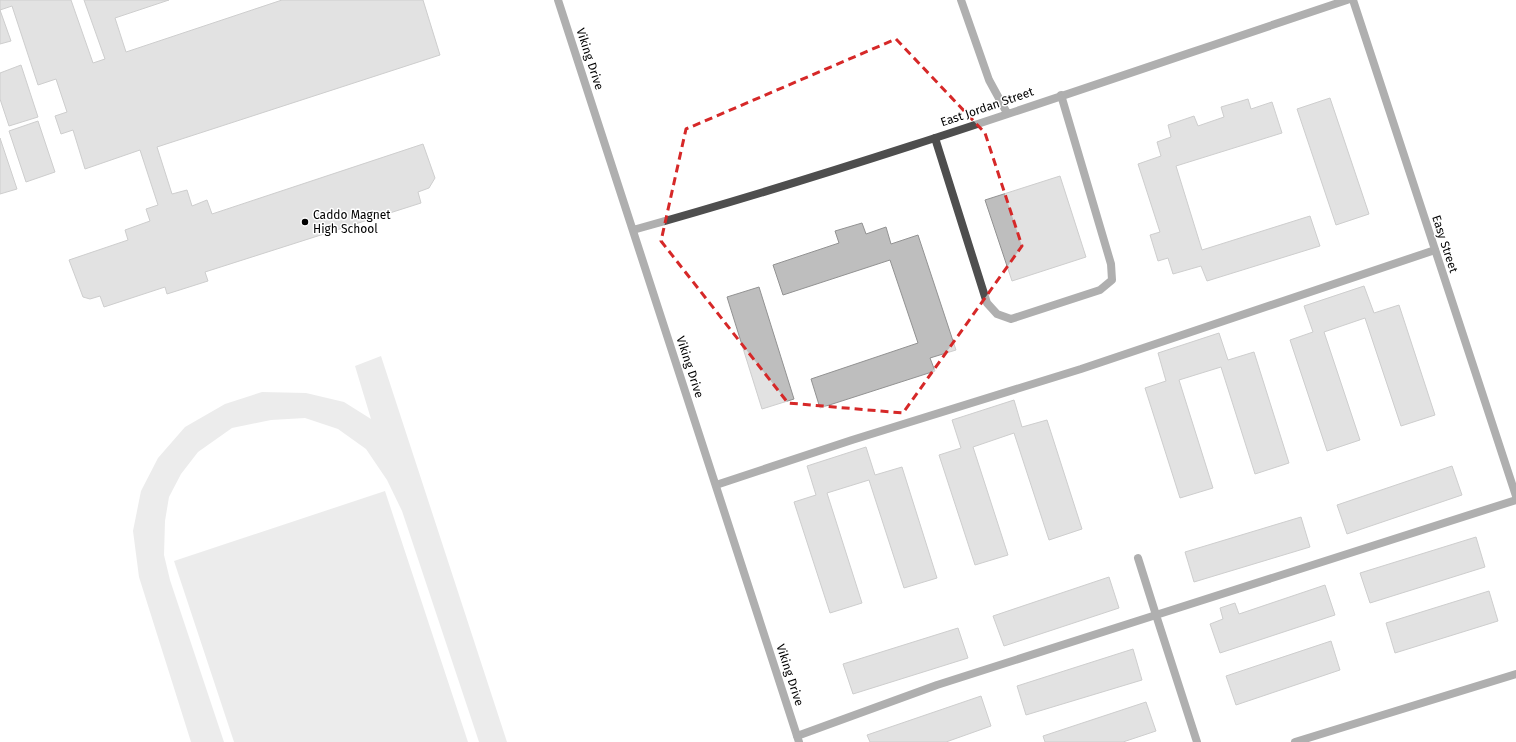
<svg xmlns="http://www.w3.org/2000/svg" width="1516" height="742" font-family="'Fira Sans',sans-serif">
<rect width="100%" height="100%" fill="#fff"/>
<path fill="#d5d5d5" d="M381,356L507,742H479L402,511L387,480L366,449L338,429L305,418L271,420L232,428L198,452L181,474L169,497L165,521L164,555L170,580L224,742H191L139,577L133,531L141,491L158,458L185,427L225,404L262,392L306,393L344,402L371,419L355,366Z
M385,491L468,742H234L174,561Z"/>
<path fill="#bebebe" stroke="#929292" d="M0,0H71L93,63L105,59L84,0H169L115,18L126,52L282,0H423L440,55L157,147L172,194L187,190L192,206L207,200L212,214L423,144L435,178L429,188L418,192L421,203L205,272L208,281L167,294L165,287L104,307L100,296L90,299L83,297L69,260L128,240L125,230L150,221L146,209L158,205L140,150L85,169L73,130L61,134L55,116L67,112L56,79L38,85L12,6L0,10L11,41L0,44Z
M21,65L38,117L9,126L0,99V73Z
M1330,98L1369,214L1336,225L1297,109Z
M1248,99L1251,109L1272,102L1282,133L1176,166L1202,250L1310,216L1320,246L1207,281L1201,266L1173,274L1168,258L1158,261L1150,235L1160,232L1138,164L1161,156L1157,142L1171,137L1168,125L1194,116L1198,126L1224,117L1221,107Z
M38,121L55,172L26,182L9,131Z
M0,138L17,189L0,194Z
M1060,176L1086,257L1012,281L985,200Z
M862,223L866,234L886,227L891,244L918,235L956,350L930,358L935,371L820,408L811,379L918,343L890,260L783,295L773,265L839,243L835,231Z
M1364,286L1374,313L1399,305L1435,415L1401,426L1365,318L1324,332L1360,440L1327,451L1290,340L1313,332L1304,306Z
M759,287L794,399L762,409L727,297Z
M1219,333L1228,360L1254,352L1289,463L1255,474L1221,367L1179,380L1213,488L1180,498L1145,388L1166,381L1158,353Z
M1014,400L1022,427L1047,420L1082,529L1049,540L1014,433L973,447L1008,555L975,565L939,455L961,448L952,420Z
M866,447L875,475L902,467L937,578L904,588L869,480L827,493L862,603L830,613L794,502L816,495L807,466Z
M1452,466L1462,495L1347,534L1337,505Z
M1301,517L1310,547L1194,582L1185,552Z
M1476,537L1485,567L1370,603L1360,573Z
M1109,577L1119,608L1004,646L993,616Z
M1325,585L1335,615L1220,653L1210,624L1223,619L1220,608L1235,603L1239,614Z
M1489,591L1498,621L1395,653L1386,623Z
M958,628L968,658L853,694L843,664Z
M1331,641L1340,670L1236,705L1226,676Z
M1133,649L1142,680L1026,715L1017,686Z
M981,696L991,726L946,742H870L867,735Z
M1146,702L1156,731L1123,742H1045L1043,736Z"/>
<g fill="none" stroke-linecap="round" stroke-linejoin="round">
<path stroke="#4e4e4e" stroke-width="8" d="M935,138L987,303L997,314L1011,319L1100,290L1112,280L1111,264L1061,95
M716,485L852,440L1081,369L1435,250
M797,736L937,685L1156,615L1138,558
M1197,742L1156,615L1516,500
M1295,742L1516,674"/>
<path stroke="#4e4e4e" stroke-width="8" d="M558,0L799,742
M961,0L989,80L1007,113
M1353,0L1516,496
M633,230C874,163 1110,79 1347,0"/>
</g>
<path d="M0 0H1516V742H0ZM896,39L985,133L1022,246L903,413L788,403L661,241L686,129Z" fill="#fff" fill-opacity=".55" fill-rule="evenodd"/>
<path fill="none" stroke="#d62828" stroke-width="3" stroke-dasharray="8 5" stroke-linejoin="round" d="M896,39L985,133L1022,246L903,413L788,403L661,241L686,129Z"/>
<circle fill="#000" stroke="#fff" stroke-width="1.5" cx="305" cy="222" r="4"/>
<g text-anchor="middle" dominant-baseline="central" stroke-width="3" stroke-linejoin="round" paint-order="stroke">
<g font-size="12" fill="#000" stroke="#fff">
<text transform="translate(590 59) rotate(72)">Viking Drive</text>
<text transform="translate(987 107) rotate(-19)">East Jordan Street</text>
<text transform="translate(1445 244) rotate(72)">Easy Street</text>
<text transform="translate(690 367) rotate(72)">Viking Drive</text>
<text transform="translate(790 675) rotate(72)">Viking Drive</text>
</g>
<g font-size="12" fill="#000" stroke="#fff" text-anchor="start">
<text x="313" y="215">Caddo Magnet<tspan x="313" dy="14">High School</tspan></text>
</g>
</g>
</svg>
